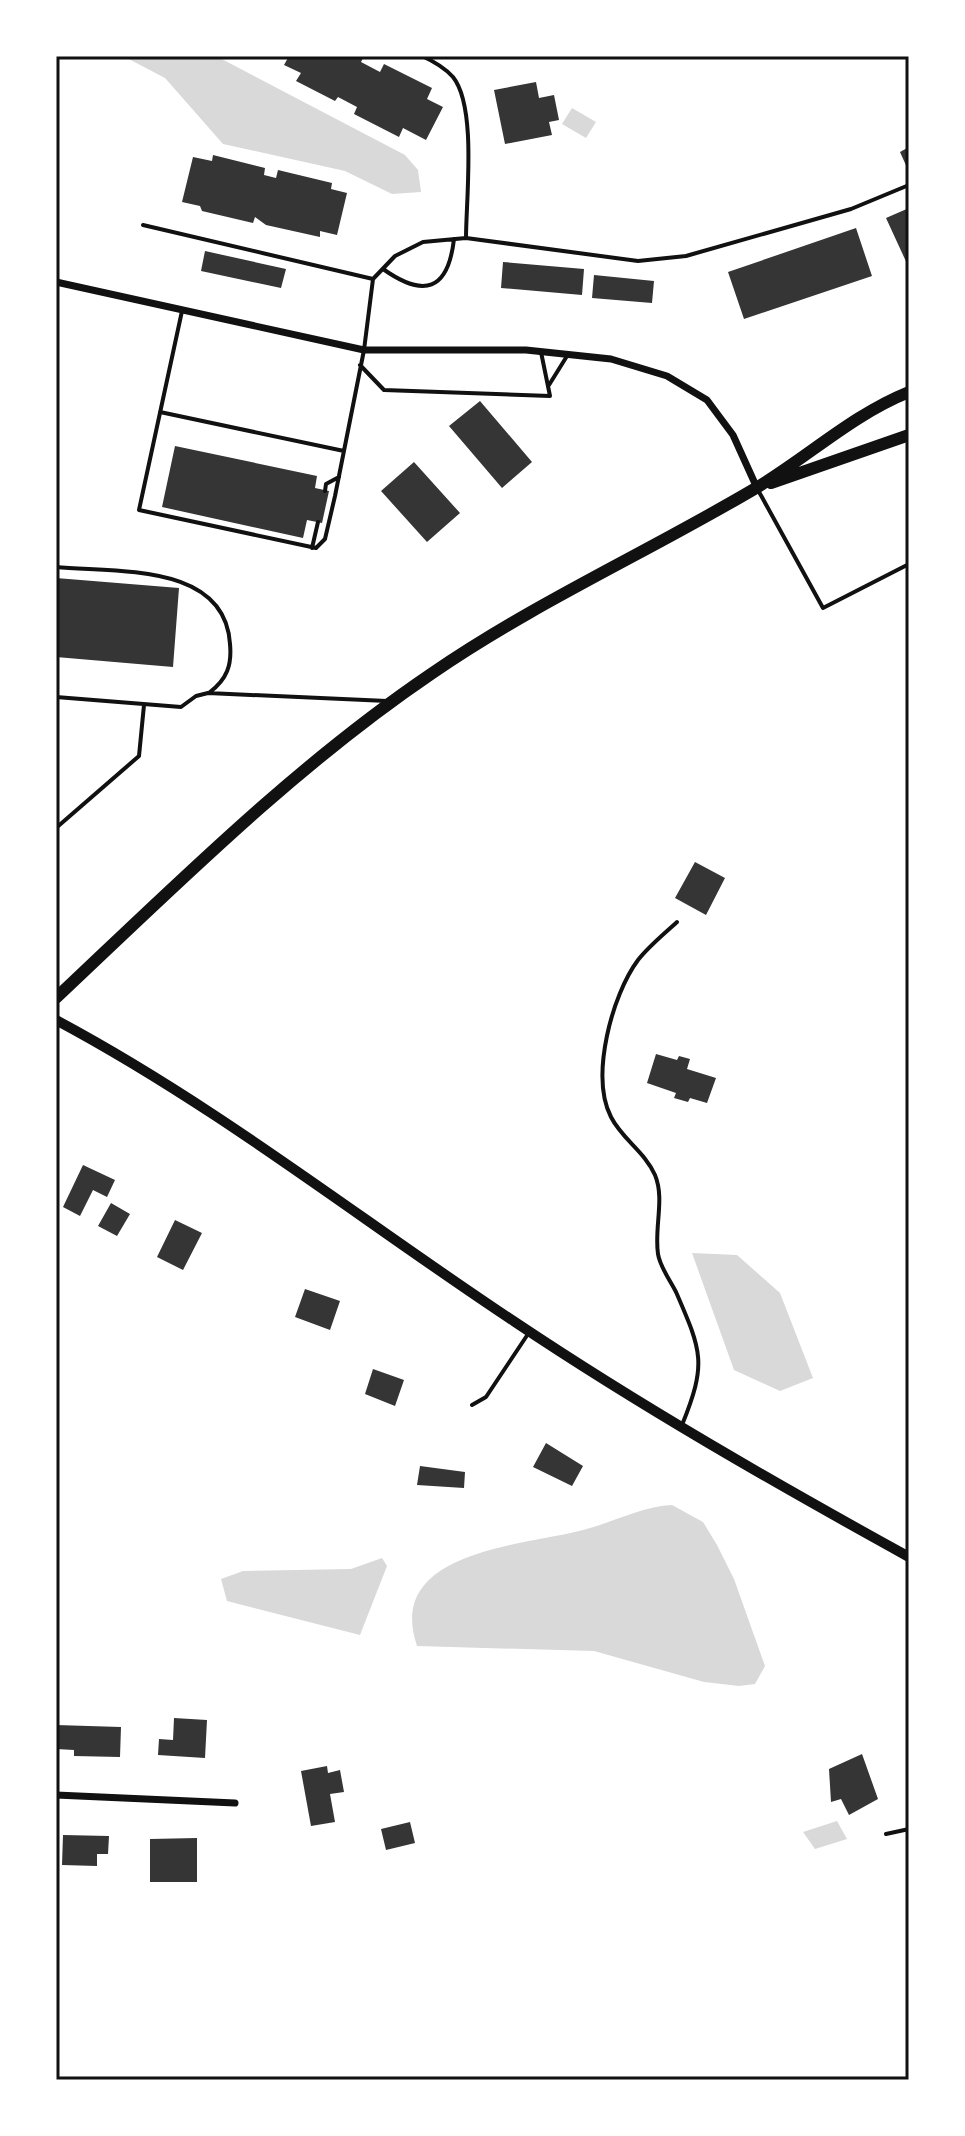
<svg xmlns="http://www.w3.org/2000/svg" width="965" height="2136" font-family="'Golos Text',sans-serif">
<rect width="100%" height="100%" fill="#fff"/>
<path fill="#d9d9d9" d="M123,56H216L405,155L418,170L421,192L392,194L345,171L223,144L165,78Z
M572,108L596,122L586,138L562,124Z
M692,1253L737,1255L780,1293L813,1378L780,1391L734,1370Z
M672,1505L703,1522L717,1545L734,1579L765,1666L755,1684L739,1686L704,1682L594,1651L417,1646C385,1552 519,1546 579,1531C610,1524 642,1506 672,1505Z
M382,1558L387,1566L360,1635L227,1601L221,1579L243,1571L351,1569Z
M837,1821L847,1839L815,1849L803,1832Z"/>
<path fill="#353535" d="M289,56H364L361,62L380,72L384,64L432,88L427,99L443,107L426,140L403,128L399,137L354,114L357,107L338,97L335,101L296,81L301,73L284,65Z
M536,82L539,98L554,95L559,120L549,122L552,135L505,144L494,90Z
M909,147V172L900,152Z
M213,155L265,168L264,175L276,178L278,170L332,183L331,189L347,193L337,235L320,231V237L266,225L255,217L253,223L202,211L200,206L182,202L193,157L212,161Z
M909,208V268L886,218Z
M856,228L872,276L744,319L728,272Z
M205,251L286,269L281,288L201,271Z
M503,262L584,269L582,295L501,288Z
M594,275L654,281L652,303L592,298Z
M480,401L532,462L502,488L449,426Z
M175,446L317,476L315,488L329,491L322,523L307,520L303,538L162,507Z
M414,462L460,513L427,542L381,491Z
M56,578L179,588L173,667L56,657Z
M695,862L725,878L706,915L675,898Z
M656,1054L677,1060L679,1056L690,1059L687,1069L716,1078L707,1103L690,1098L688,1102L674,1098L676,1093L647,1083Z
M83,1165L115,1180L107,1197L93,1190L80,1216L63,1207Z
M111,1203L130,1214L117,1236L98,1226Z
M175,1220L202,1233L183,1270L157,1257Z
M305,1289L340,1301L330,1330L295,1317Z
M373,1369L404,1380L395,1406L365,1394Z
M546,1443L583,1466L572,1486L533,1467Z
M420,1466L465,1472L464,1488L417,1485Z
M174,1718L207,1720L205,1758L158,1755L159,1739L173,1740Z
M56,1725L121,1727L120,1757L74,1756V1750L56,1749Z
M862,1754L878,1799L849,1815L841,1799L831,1802L829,1769Z
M327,1766L328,1773L340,1770L344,1792L330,1794L335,1822L311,1826L301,1771Z
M410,1822L415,1843L386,1850L381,1829Z
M63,1835L109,1836L108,1854H97V1866L62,1865Z
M197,1838V1882H150V1839Z"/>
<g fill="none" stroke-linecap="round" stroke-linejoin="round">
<path stroke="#111" stroke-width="4" d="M422,56C433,61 445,68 453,77C477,107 466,199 466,238
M143,225L373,279
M383,269C424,298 448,291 454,239
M182,311L139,510L316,548L325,539L335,496L364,350L373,279L395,256L423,242L466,238L638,261L686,256L851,209L909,185
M360,365L384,390L550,396L541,352
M549,385L567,356
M160,412L344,451
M758,490L823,608L909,564
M325,491L326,484L339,477
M312,548L318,522
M56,567C115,573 225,562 230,644C232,665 227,679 210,692
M56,697L181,707L196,696L208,693L387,701
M56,828L139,756L144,705
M677,922C664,934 649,946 638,960C612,995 590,1076 611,1117C622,1139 645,1152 655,1175C665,1199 654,1228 658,1254C660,1267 670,1280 676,1292C702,1352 707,1363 682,1425
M472,1405L486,1397L528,1334
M886,1834L909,1829"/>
<path stroke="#111" stroke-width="7" d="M56,282L364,350H526L611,359L667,376L707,400L733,435L757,488
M56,1795L235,1803"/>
<path stroke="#111" stroke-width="10" d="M56,1020C219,1107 362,1221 515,1322C642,1407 775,1483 909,1557"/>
<path stroke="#111" stroke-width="12" d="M771,483L909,435
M56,998C176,885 294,767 431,674C534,603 648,552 756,488C808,457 852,415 909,392"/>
</g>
<rect width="965" height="2136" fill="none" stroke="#ffffff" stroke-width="116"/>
<rect x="58" y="58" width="849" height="2020" fill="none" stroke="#111" stroke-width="3"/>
</svg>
